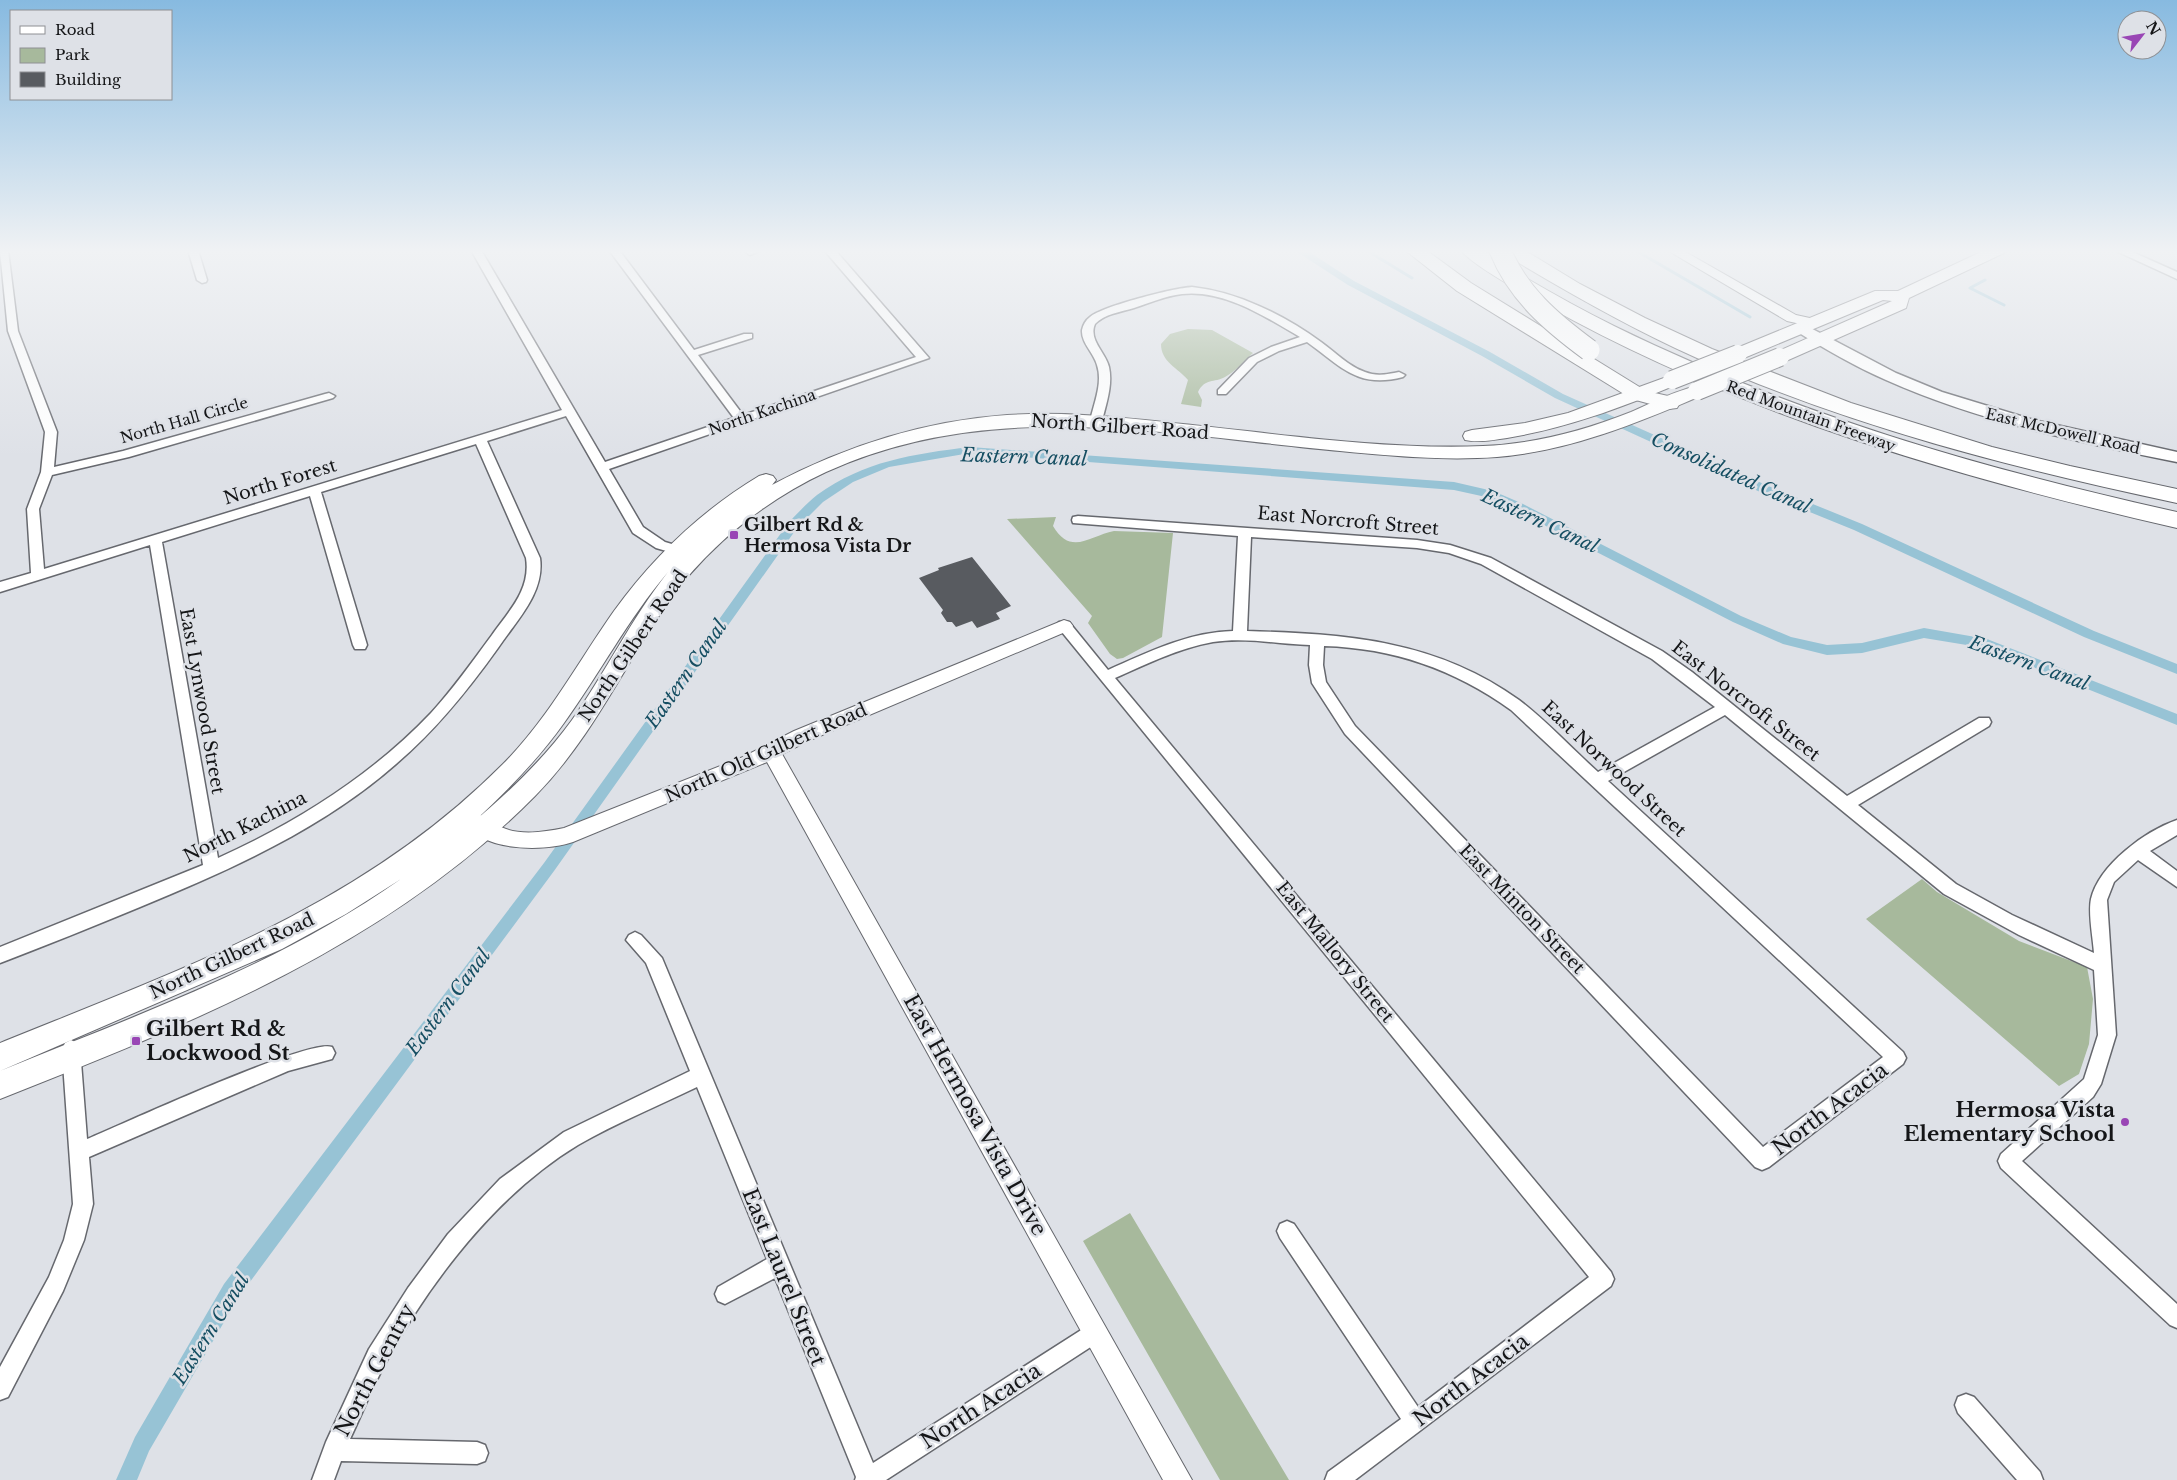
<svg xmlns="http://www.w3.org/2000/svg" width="2177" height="1480" font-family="'Libre Baskerville',serif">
<rect width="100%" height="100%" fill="#dee1e7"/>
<path fill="#a7b99c" d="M1188,329L1212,330L1253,353C1244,361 1235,372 1225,377C1214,383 1205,378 1198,392L1202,400L1201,407L1181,404L1188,380C1178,368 1161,362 1161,344L1170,334Z
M1056,517L1053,526C1071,557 1091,535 1114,531L1173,533L1162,637L1123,658L1117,659L1110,654L1088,623L1092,616L1007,519Z
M1922,879L1937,892L2019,941L2087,967L2093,999L2089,1044L2079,1074L2059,1086L1866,919Z
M1130,1213L1289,1480H1220L1083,1241Z"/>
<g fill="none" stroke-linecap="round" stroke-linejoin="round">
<path stroke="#97c3d5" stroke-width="3" d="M1366,250L1412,278
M1635,250L1750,317
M1985,280L1970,288L2004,305"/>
<path fill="#97c3d5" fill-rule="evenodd" d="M1294,250H1306L1354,281L1490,352L1563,394L1766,485L1862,524L2094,631L2177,664V674L2084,637L1854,530L1758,491L1555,398L1482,356L1348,285Z
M970,447L1454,482L1493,491L1521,503L1741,616L1791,637L1827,645L1862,643L1924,628L1987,639L2177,714V725L1985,648L1924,638L1862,653L1827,655L1783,644L1733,622L1513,509L1486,497L1454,490L970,453L889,467L853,482L823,502L797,528L554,871L238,1298L149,1451L137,1480H116L135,1437L224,1284L544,863L789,522C798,513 807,503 817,495C864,461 913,454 970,447Z"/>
</g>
<path fill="#585b60" d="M972,557L1011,606L996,613L1000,619L977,628L972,621L956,627L952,622H947L941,613L943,610L919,578L939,570L938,568Z"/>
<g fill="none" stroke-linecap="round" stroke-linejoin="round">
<defs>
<path id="minor" d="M0,250H8L18,331L57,432L54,467L123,451L325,394L329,393L335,396L333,398L129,457L52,475L39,509L44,569L562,410L471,250H481L605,462L734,418L609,250H619L694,350L744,334H752V338L698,355L743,415L916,357L824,250H835L929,358L609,469L643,527L665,542L692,550L694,553L687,557L656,548L633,533L566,416L487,441L540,558C545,593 516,621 498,648C468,690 436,730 396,764C322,829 230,870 140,907C94,926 47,945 0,963V947L203,865L150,545L0,592V582L31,573L27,509L41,472L45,432L8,331ZM476,444L526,558C531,589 509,611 492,635C472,662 453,689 431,713C372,775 296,823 218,858L162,542L310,496L353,645L355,649H365L367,645L321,492Z
M188,250H198L207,280L206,282L202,283L197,280Z
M743,250H762L750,255Z
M2114,250H2128L2177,272V279Z
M1192,287C1238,292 1284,315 1321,342C1335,352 1348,366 1365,372C1377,377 1388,374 1399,372L1405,375L1403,377C1357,389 1341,366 1307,342L1279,351L1257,362L1226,394H1218V390L1249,358L1271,347L1300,337C1266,317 1223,289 1182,294C1165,296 1149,303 1134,308C1120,312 1105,314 1095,324C1088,340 1106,353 1109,367C1113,385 1106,404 1102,421L1096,425L1092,424L1090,421C1094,403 1103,383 1097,365C1094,353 1081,343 1082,330C1083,325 1086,320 1090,317C1103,306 1174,288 1192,287Z
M1078,516L1417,540L1450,545L1491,558L1662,651L1692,672L1847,796L1979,718H1989L1991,722L1989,726L1858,805L1956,884L2012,915L2094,953C2093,938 2088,913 2091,899C2099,865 2145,831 2177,820V835L2150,851L2177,871V887L2138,860L2114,882L2107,900L2116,1035L2101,1084L2093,1097L2022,1161L2177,1304V1328L2170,1325L2001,1168L1998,1161L2001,1154L2084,1079L2098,1035L2094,970L2019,935L1944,894L1725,715L1608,781L1903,1052L1906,1058L1903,1064L1769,1167L1762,1170L1755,1167L1345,734L1312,683L1309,665L1310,645C1278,644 1245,637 1213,642C1179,648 1147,664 1115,678L1611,1272L1614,1279L1611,1286L1355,1480H1325L1328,1472L1401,1419L1280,1238L1277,1231L1280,1224L1287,1221L1294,1224L1418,1407L1589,1277L1057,626L1059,622H1069L1108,670C1148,652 1189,632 1233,631L1238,536L1073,523L1072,520L1073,517ZM1251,537L1417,548L1449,553L1481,564L1652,659L1715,707L1598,772C1572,749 1547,721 1519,700C1436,640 1346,634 1247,631ZM1324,646C1393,648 1454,669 1511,710L1883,1057L1763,1147L1355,726L1326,682L1323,665Z
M635,932L641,935L662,958L873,1463L1089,1325L1096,1321L1103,1325L1107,1332L1103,1339L886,1480H855L856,1477L775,1278L725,1304L718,1301L715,1294L718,1287L767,1259L697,1087C658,1106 616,1123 578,1145C497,1194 430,1281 385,1364C372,1388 362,1414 350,1439L477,1442L485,1445L488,1453L485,1461L477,1464L341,1461L334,1480H312L326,1442L369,1349L408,1288L448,1234L500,1179L564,1132L690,1071L646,963L626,940L629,935Z
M71,1040L77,1043L80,1049L87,1139C123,1124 309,1038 332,1047L335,1053L332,1059L288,1071L89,1157L93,1204L84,1240L63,1291L8,1397L0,1400V1367L49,1277L64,1240L73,1204L62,1049L65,1043Z
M1966,1394L1974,1397L2040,1472L2043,1480H2017L1958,1413L1955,1405L1958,1397Z"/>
<path id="tertiary" d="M1667,250H1682L1796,315L1819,320L1821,323L1814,327L1787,321Z
M1064,620L1070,622L1073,626L1070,630L808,741L782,754L1192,1480H1163L767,762L573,842C544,852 480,852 463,820L466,814L473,812C483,815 491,822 501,827C520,836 544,832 564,828L743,757L794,731Z"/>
<path id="secondary" d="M1801,323L1896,373L1942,392L2034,420L2177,452V462C2078,442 1978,421 1886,380C1854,366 1825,349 1796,331L1793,328Z"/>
<path id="primary" d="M1985,250H2006L2004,253L1909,298L1906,308L1786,361H1774L1771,357L1774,353L1892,301L1883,300L1744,358H1732L1729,354L1732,350L1875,291H1898Z
M1672,375L1678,376L1681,380L1678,384C1623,407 1567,428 1507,438C1494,440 1478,443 1465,440L1463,436L1465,432L1472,430L1525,423L1568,413Z
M1697,386L1703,387L1706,391L1703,395C1637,423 1570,451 1497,457C1445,461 1392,456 1340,451C1166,435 993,396 826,472C768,499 713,542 674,594C625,662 595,735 535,796C387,946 192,1023 0,1099V1071C137,1015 279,965 401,879L346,914L282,949L0,1071V1043C182,969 361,907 503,764C548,719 578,662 614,611C654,556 701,511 759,476L766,474L773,476L776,480L772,485C845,446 924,421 1007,415C1066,411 1125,418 1183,424C1280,434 1385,450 1483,446C1534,444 1583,431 1631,412C1652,403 1674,391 1697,386ZM668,572C631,619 606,672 572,720C543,760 508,793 471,824C505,793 537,761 564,723C600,673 628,619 668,572Z"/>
<path id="motorway" d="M1405,250H1426L1471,283L1646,391L1677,398L1680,403L1677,408L1669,409L1632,399L1457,291Z
M1461,250C1468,250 1478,248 1484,251C1498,258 1512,270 1526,278C1555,295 1584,311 1614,326C1793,414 1983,469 2177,512V528C1959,478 1741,415 1545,305C1527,295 1471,265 1461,250Z
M1502,250H1524L1580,284L1645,318L1712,349L1851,403L1992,447L2070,466L2177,489V503C2013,468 1851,427 1697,358C1630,328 1567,292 1504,254Z"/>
</defs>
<use href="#minor" stroke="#66686e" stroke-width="3"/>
<use href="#tertiary" stroke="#66686e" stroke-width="2"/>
<use href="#secondary" stroke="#66686e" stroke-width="3"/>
<use href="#primary" stroke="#66686e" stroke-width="2"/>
<use href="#motorway" stroke="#66686e" stroke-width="2"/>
<use href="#minor" fill="#fff" fill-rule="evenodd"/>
<use href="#tertiary" fill="#fff" fill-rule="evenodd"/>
<use href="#secondary" fill="#fff" fill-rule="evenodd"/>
<use href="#primary" fill="#fff" fill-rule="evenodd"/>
<use href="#motorway" fill="#fff" fill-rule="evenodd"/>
<defs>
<path id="primary-bridge" d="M1672,380L1738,354
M1697,391L1780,357"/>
<path id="motorway-bridge" d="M1500,250C1518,294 1551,322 1589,350"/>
</defs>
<use href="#primary-bridge" stroke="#66686e" stroke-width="20" stroke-linecap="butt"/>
<use href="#motorway-bridge" stroke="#66686e" stroke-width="23" stroke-linecap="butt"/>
<use href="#primary-bridge" stroke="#fff" stroke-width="18"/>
<use href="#motorway-bridge" stroke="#fff" stroke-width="21"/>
</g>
<linearGradient id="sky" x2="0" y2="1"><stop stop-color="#87bae0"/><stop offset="0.55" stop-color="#f0f2f4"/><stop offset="1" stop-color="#f0f2f4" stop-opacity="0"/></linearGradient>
<rect width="2177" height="457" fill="url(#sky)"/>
<g fill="#9946b5" stroke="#dee1e7" stroke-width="2">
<rect x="729" y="530" width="10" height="10" rx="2.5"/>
<rect x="131" y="1036" width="10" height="10" rx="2.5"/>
<circle cx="2125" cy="1122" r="5"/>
</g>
<g text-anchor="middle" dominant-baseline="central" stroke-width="5" stroke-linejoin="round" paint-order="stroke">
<g font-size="15" fill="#151618" stroke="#dee1e7">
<text transform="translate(762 412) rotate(-19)">North Kachina</text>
<text transform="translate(1811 416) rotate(20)">Red Mountain Freeway</text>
<text transform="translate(184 420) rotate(-16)">North Hall Circle</text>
<text transform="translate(2063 431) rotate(13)">East McDowell Road</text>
</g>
<g font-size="18" fill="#151618" stroke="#dee1e7">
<text transform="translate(1120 427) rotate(4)">North Gilbert Road</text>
<text transform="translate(280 482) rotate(-17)">North Forest</text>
<text transform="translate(1348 521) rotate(5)">East Norcroft Street</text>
<text transform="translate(633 646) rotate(-56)">North Gilbert Road</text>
<text transform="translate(202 701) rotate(80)">East Lynwood Street</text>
<text transform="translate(1746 701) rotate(38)">East Norcroft Street</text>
<text transform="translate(766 753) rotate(-24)">North Old Gilbert Road</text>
<text transform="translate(1614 769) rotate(43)">East Norwood Street</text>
<text transform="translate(245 827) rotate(-27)">North Kachina</text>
<text transform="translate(1522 909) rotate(46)">East Minton Street</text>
<text transform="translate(1335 952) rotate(51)">East Mallory Street</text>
<text transform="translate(232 956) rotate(-25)">North Gilbert Road</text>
</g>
<g font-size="18" font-weight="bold" fill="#151618" stroke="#dee1e7" text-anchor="start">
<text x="744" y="525">Gilbert Rd &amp;<tspan x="744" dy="21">Hermosa Vista Dr</tspan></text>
</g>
<g font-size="19" font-style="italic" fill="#154e62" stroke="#dee1e7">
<text transform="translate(1024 457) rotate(2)">Eastern Canal</text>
<text transform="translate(1731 473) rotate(24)">Consolidated Canal</text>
<text transform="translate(1540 521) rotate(25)">Eastern Canal</text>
<text transform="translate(2029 663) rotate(20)">Eastern Canal</text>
<text transform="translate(686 674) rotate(-55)">Eastern Canal</text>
<text transform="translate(448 1002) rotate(-53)">Eastern Canal</text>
<text transform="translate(211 1329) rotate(-58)">Eastern Canal</text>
</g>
<g font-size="21" font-weight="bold" fill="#151618" stroke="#dee1e7" text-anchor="start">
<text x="146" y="1029">Gilbert Rd &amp;<tspan x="146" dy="24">Lockwood St</tspan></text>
<text x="2115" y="1110" text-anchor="end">Hermosa Vista<tspan x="2115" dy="24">Elementary School</tspan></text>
</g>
<g font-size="21" fill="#151618" stroke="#dee1e7">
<text transform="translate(1830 1109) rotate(-37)">North Acacia</text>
<text transform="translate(975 1115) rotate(61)">East Hermosa Vista Drive</text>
<text transform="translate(784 1277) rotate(68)">East Laurel Street</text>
<text transform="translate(375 1370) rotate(-62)">North Gentry</text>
<text transform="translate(1471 1380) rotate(-37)">North Acacia</text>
<text transform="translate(981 1406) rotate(-33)">North Acacia</text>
</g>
</g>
<rect x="10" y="10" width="162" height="90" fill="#dee1e7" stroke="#8e9094"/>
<rect x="20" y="26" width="25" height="8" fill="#ffffff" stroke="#8e9094"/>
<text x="55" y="35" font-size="15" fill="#151618">Road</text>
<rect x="20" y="48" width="25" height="15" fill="#a7b99c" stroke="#8e9094"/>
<text x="55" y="60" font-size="15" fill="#151618">Park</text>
<rect x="20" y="72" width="25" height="15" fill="#585b60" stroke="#8e9094"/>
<text x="55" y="85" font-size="15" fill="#151618">Building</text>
<g transform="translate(2142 35) rotate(59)"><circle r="24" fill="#dee1e7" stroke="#8e9094"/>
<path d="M0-4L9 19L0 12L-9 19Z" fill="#9946b5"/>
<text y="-8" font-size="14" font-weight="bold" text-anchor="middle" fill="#151618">N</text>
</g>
</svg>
